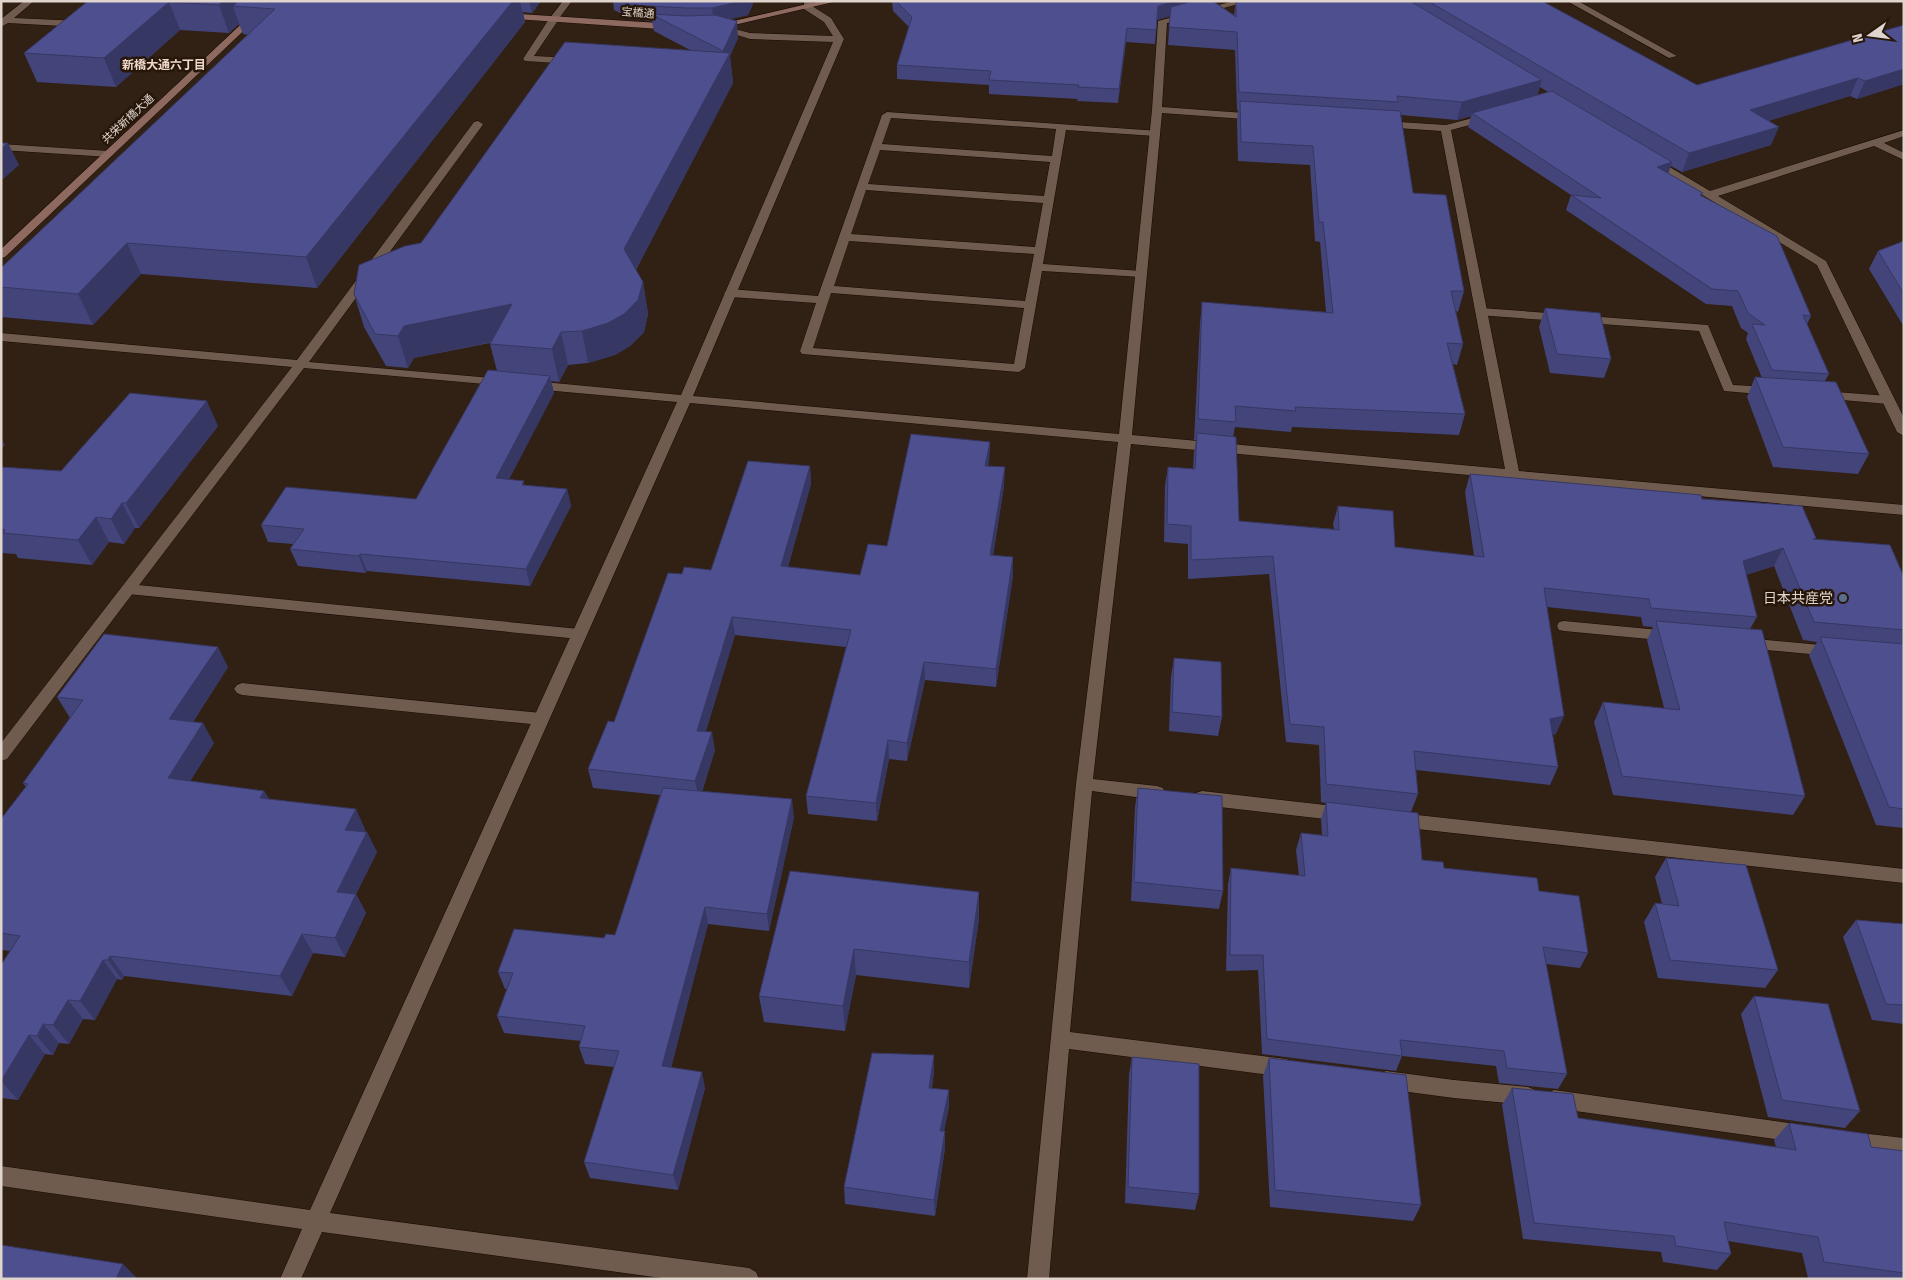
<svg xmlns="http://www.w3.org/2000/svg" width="1905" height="1280" font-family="'Fira Sans Condensed','Noto Sans JP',sans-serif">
<rect width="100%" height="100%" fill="#312014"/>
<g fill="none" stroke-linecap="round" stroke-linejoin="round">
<defs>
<path id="lane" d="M24,1H34L14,18L80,21L85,24L80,27L8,23L1,27V19Z
M1567,1H1578L1677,56L1669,58Z
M554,16L559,19L534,56L572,58L577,61L572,64L525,61L523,59L549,19Z
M887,112L1159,131V135L1155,136L1066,130L1043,264L1141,271L1147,274L1141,277L1042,271L1025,368L1019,372L802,354L800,351L816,303L730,297L724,293L730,289L818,296L882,115ZM891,118L1056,129L1052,156L882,144ZM880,150L1050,162L1044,196L868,184ZM866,190L1043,203L1035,247L851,234ZM849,241L1034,254L1025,301L834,286ZM831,293L1024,308L1014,364L813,348Z
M1,144L109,151L114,154L109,157L1,150Z
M1481,308L1708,325L1733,385L1771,387L1777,391L1771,395L1724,391L1699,331L1477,315V309Z
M1823,391L1888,396L1894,400L1888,404L1819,398L1817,395Z
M128,584L579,629L584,630L586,634L584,638L579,639L128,594L121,589Z
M242,683L541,713L547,715L549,719L547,723L541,725L242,695L237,693L234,689L237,685Z
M1454,1080L1528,1087L1535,1090L1538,1096L1535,1102L1528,1105L1454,1098L1447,1095L1444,1089L1447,1083Z
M1554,1090L1803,1125L1810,1127L1813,1134L1810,1141L1803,1143L1554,1108L1547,1105L1544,1099L1547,1093Z
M1851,1132L1904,1138V1157L1844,1148L1841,1141L1844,1134Z"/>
<path id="street" d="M563,1H572L557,21H551L549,19Z
M804,1H813L812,6L831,18L844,39L693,396L1119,434L1152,110L1158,21L1234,1H1250L1167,23L1162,107L1258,114L1263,117L1258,120L1162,113L1132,435L1505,469L1441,131L1383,127L1378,124L1383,121L1446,125L1488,114L1492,115V119L1451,130L1519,471L1904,505V515L1131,444L1093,779L1157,786L1163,788L1165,793L1163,798L1157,800L1092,791L1070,1032L1286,1059L1293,1062L1296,1068L1293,1074L1286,1077L1069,1049L1049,1279H1027L1076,784L1118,442L690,403L330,1213L749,1268L756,1272L759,1279H669L322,1232L301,1279H280L302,1229L1,1186V1166L310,1210L677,402L533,389L527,385L533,381L681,395L833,42L750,39L714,28L719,25L750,33L833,36L824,22L804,9Z
M478,121L483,124L482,126L309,362L503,379L509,383L507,386L304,368L7,759L1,761V743L292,367L1,341V333L297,360L474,122Z
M1904,130V136L1884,143L1904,153V160L1874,146L1718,196L1826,261L1904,418V436L1897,432L1817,265L1647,161L1648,159H1656L1710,191Z
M1564,621L1670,631L1675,632L1677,636L1675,640L1670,641L1564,631L1559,630L1557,626L1559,622Z
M1745,638L1831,646L1836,647L1839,651L1836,655L1831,656L1745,648L1740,647L1737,643L1740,639Z
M1202,791L1343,807L1349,809L1351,814L1349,819L1343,821L1202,805L1196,803L1194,798L1196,793Z
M1399,813L1904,869V883L1399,827L1393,825L1391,820L1393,815Z
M1386,1071L1454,1080L1461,1083L1464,1089L1461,1095L1454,1098L1386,1089L1379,1086L1376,1080L1379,1074Z"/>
<path id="secondary" d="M266,1H275L5,257L1,258V249Z
M820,1H838L717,29L712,26Z
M505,13L674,24L679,27L674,30L502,18L500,16Z"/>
</defs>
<use href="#lane" stroke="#180902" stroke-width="1"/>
<use href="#street" stroke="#180902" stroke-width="1"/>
<use href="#secondary" stroke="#180902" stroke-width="1"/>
<use href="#lane" fill="#705c4f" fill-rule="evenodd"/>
<use href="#street" fill="#705c4f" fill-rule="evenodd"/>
<use href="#secondary" fill="#8d6960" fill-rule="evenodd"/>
</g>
<path fill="#43447a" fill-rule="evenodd" d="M88,1H541L532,13L523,12L525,22L317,288L141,274L93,325L1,317V268L248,35L243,34L239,24L229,33L180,30L116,87L37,82L24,53Z
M613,1H754L748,15L730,19L738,38L730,56L733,83L636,270L643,282L648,314L644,332L630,346L615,355L588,363L568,365L559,382L551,381L554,393L509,479L526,485L567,489L571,506L530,586L367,571L365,573L298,566L290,549L293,544L268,542L261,525L416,499L497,371L490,344V343L414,358L408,368L386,366L364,327L354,294L421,243L692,51L654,31L652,21L633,19L614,10Z
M892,1H1213L1234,15L1236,1H1542L1697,85L1904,25V84L1857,99L1850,96L1768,121L1771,145L1682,172L1671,166L1668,173L1702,196L1811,316L1807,324L1829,374L1825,381L1869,454L1858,474L1773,467L1747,397L1755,377L1762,378L1746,339L1748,333L1741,328L1732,306L1706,304L1566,210L1571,195L1468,127L1471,116L1457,120L1401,115L1413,193L1464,291L1458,312L1456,311L1463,344L1457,365L1453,364L1465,414L1459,435L1292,427L1291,432L1235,427L1233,437L1239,521L1334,529L1333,524L1338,506L1395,547L1474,556L1465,492L1470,474L1702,499L1816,538L1815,539L1904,577V828L1876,825L1809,655L1817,642L1803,640L1774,566L1746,575L1757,617L1750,629L1805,796L1793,815L1613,795L1594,722L1603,702L1664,708L1647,640L1653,627L1643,626L1641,617L1547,607L1556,734L1552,735L1558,767L1550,785L1416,770L1418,794L1411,812L1422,860L1444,868L1539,891L1588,953L1580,968L1546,964L1567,1074L1558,1089L1499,1083L1496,1066L1402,1056L1396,1071L1262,1054L1258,970L1226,971L1228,884L1231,868L1299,876L1296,850L1301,833L1322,835L1321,819L1326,803L1321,802L1319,745L1286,742L1269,574L1188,579V544L1164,542L1165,485L1168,467L1193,469L1194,452L1196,440H1194L1200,323L1202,302L1326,312L1320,242L1315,241L1310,165L1238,161L1237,120L1238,110H1237L1235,50L1168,45L1170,16L1157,20L1155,44L1126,42L1118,103L1077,101L1078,99L989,94V85L897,79V65L909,27L893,11ZM1540,87L1548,92L1537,95Z
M1904,241V327L1869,269L1878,251Z
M1545,308L1611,359L1604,378L1550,373L1539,327Z
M218,426L139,528H135L124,544L109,542L92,565L18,558L16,554L1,553V467L61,471Z
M990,442L989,461L988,466L1004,486L993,556L1013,557V576L996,687L925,680L907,761L889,759L877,821L808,814L806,796L846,647L735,635L706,731L715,750L702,792L794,817L769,931L708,924L671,1068L705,1088L678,1190L590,1178L584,1162L614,1067L585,1064L579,1047L581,1041L504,1033L497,1016L507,989H505L498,972L615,935L660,795L593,788L588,769L614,722L682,574L711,570L810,466L811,484L788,567L860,575L887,546Z
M1174,658L1222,717L1218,736L1169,731L1171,677Z
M228,667L193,722L214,743L190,781L264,791L269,799L365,829L364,832L377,852L356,894L366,913L345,957L313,953L292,996L124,976L122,980L117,979L95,1020L83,1019L69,1044L59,1043L53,1055L45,1054L18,1100L1,1098V965L10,951L1,950V819L26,787L23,783L70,718L57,697Z
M1138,788L1223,891L1219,909L1131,901L1135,807Z
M1666,858L1778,970L1765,988L1658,978L1644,922L1655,903L1662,904L1655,877Z
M790,871L979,919L969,988L856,975L845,1031L764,1022L759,996Z
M1856,920L1904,924V1024L1872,1020L1843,937Z
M1754,996L1860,1111L1845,1128L1768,1117L1741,1014Z
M1132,1057L1199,1194L1195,1210L1125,1203L1129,1075Z
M1269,1058L1421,1205L1413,1221L1270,1207L1263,1076Z
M934,1072L932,1088L949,1107L944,1131L945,1148L935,1216L845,1204L844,1187Z
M1512,1088L1578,1118L1776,1147L1774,1140L1789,1123L1871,1147L1904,1151V1279H1815L1808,1278L1802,1253L1728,1241L1731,1254L1717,1270L1663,1262L1661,1252L1523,1239L1502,1105Z"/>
<path fill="#373763" d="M223,1H264L233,6L239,24L229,33L219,5Z
M513,1H520L525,22L317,288L306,257Z
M529,1H541L532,13Z
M742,1H754L748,15L714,22L712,8Z
M1177,1H1198L1171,7L1170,16L1157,20L1158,6Z
M169,2L180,30L116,87L104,58Z
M737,21L738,38L730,56L733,83L630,281L624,249L724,64L723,51Z
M1127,28L1126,42L1118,103L1119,89Z
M1904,69V84L1857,99L1865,81Z
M1858,78L1850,96L1742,129L1750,110Z
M1542,80L1536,98L1472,113L1471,116L1457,120L1462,102Z
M1779,127L1771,145L1682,172L1689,153Z
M8,143L19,165L1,181V149Z
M1672,162L1667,177L1657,167Z
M127,243L141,274L93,325L78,294Z
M643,282L648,314L644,332L630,346L615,355L588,363L582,331Z
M512,304L520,336L414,358L408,368L398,336L404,326Z
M561,332L568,365L559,382L552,349Z
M550,376L554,393L501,495L496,478Z
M207,401L218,426L139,528L126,503Z
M1,438L5,445L1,450Z
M990,442L989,461L985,484V466Z
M810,466L811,484L783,585L781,566Z
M1005,467L1004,486L990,574V555Z
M567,489L571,506L530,586L526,569Z
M122,503L135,528L124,544L111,519Z
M96,517L109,542L92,565L78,540Z
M1783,548L1774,566L1733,579L1743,561Z
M360,554L367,571L365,573L359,556Z
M1013,557V576L996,687V669Z
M732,617L735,635L700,749L697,731Z
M218,647L228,667L181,740L169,719Z
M924,662L925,680L907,761V743Z
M1564,716L1556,734L1542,737L1550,719Z
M203,723L214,743L180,798L168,778Z
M712,732L715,750L699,799L695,781Z
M888,740L889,759L877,821L876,803Z
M264,791L275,811L260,798Z
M792,799L794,817L769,931L767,914Z
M356,809L365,829L355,850L345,830Z
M367,832L377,852L347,911L337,892Z
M979,892V919L969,988V962Z
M356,894L366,913L345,957L335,938Z
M705,907L708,924L667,1083L662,1066Z
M302,934L313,953L292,996L280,976Z
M854,949L856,975L845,1031L843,1006Z
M110,956L124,976L122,980L108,960Z
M103,960L117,979L95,1020L80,1001Z
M68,1000L83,1019L69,1044L53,1025Z
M43,1024L59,1043L53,1055L37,1036Z
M29,1035L45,1054L18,1100L1,1081Z
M934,1055V1072L929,1105V1088Z
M702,1072L705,1088L678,1190L673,1175Z
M949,1090V1107L940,1148V1131Z
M945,1131V1148L935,1216L934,1200Z
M123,1264L138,1279H116Z"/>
<path fill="#4e4f8e" stroke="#373763" d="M88,1H223L219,5L169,2L104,58L24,53Z
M238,1H513L306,257L127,243L78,294L1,287V268L275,9L233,6Z
M624,1H742L712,8H686L630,5Z
M896,1H1177L1158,6L1156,30L1127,28L1119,89L1078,87L1079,85L989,80L991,71L897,65L912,17Z
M1193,1H1213L1236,17V1H1410L1542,80L1462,102L1397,96L1398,102L1239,92L1237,32L1169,27L1171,7Z
M1428,1H1542L1697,85L1904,25V69L1865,81L1858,78L1750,110L1779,127L1689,153Z
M651,14L686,16L715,15L737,21L723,51Z
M565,42L730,53L624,249L643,282L638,300L624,314L608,323L582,331L561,332L552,349L490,344L512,304L404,326L398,336L375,334L354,294L359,265L405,246L421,243Z
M1552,91L1672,162L1657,167L1703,193L1700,195L1777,236L1811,316L1803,315L1829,374L1772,370L1752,324L1765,325L1748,313L1738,291L1712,289L1571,195L1601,198L1472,113Z
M1240,101L1400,111L1413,193L1446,195L1464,291H1451L1463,344L1447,343L1465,414L1295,407L1296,411L1235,406L1236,422L1198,419L1202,302L1333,313L1323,222H1319L1313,146L1241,142Z
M1,143H8L1,149Z
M1904,241V294L1878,251Z
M1545,308L1600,313L1611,359L1557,354Z
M488,370L550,376L496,478L524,481L522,485L567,489L526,569L360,554L359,556L290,549L304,529L261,525L286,487L416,499Z
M1755,377L1836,382L1869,454L1783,447Z
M130,393L207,401L126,503H122L111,519L96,517L78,540L3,533L5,530L1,529V467L61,471Z
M1197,433L1236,437L1239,521L1339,530L1338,506L1393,511L1395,547L1484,557L1470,474L1701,495L1702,499L1802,506L1816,538L1813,539L1890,545L1904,577V630L1814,622L1783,548L1743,561L1757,617L1651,608L1649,599L1544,588L1564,716L1550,719L1558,767L1414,751L1418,794L1326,784L1324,727L1290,724L1273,556L1191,560V526L1167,524L1168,467L1195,469Z
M911,434L990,442L985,466L1005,467L990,555L1013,557L996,669L924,662L907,743L888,740L876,803L806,796L851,630L732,617L697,731L712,732L695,781L588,769L608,721L614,722L668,573L682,574L684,567L711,570L748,461L810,466L781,566L860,575L868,544L887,546Z
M1656,621L1762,630L1805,796L1622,776L1603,702L1680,710Z
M104,634L218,647L169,719L203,723L168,778L264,791L260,798L356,809L345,830L367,832L337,892L356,894L335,938L302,934L280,976L110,956L108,960H103L80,1001L68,1000L53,1025L43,1024L37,1036L29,1035L1,1081V965L20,936L1,933V819L28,784L23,783L83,700L57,697Z
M1820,637L1904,644V809L1889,807Z
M1174,658L1221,662L1222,717L1172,712Z
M663,788L792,799L767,914L705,907L662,1066L702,1072L673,1175L584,1162L619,1051L579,1047L585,1026L497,1016L513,973L498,972L514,929L604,938L606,934L615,935Z
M1138,788L1222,796L1223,891L1134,882Z
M1326,802L1418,813L1422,860L1443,862L1444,868L1537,878L1539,891L1579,896L1588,953L1543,947L1567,1074L1507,1068L1504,1051L1400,1040L1402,1056L1267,1039L1263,955H1230L1231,868L1305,876L1301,833L1328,836Z
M1666,858L1746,865L1778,970L1670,960L1655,903L1679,906Z
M790,871L979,892L969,962L854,949L843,1006L759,996Z
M1856,920L1904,924V1005L1886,1004Z
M1754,996L1828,1004L1860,1111L1782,1100Z
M872,1053L934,1055L929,1088L949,1090L940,1131H945L934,1200L844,1187Z
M1132,1057L1199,1064V1194L1128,1187Z
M1269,1058L1406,1075L1421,1205L1275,1190Z
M1512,1088L1573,1094L1578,1118L1796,1150L1789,1123L1868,1134L1871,1147L1904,1151V1273L1824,1262L1818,1237L1724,1222L1731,1254L1676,1246L1674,1236L1534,1223Z
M1,1245L123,1264L116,1279H1Z"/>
<circle fill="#5c6f8a" stroke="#27170b" stroke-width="2" cx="1843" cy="598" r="5"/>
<g text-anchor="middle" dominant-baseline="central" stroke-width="5" stroke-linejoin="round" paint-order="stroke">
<g font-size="11" fill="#e0d5cd" stroke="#27170b">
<text transform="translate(638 13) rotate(4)">宝橋通</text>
<text transform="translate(128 119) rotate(-43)">共栄新橋大通</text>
</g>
<g font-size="12" font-weight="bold" fill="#efd8c9" stroke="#27170b">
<text x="164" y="65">新橋大通六丁目</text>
</g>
<g font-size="14" fill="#e0d5cd" stroke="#27170b" text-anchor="end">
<text x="1833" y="598">日本共産党</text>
</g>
</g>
<rect width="1905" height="1280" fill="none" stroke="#e0d5cd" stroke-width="5"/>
<g transform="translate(1870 35) rotate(256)" stroke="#27170b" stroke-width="4" paint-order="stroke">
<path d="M0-4L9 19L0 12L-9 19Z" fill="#e0d5cd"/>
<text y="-8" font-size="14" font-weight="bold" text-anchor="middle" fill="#e0d5cd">N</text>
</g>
</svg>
